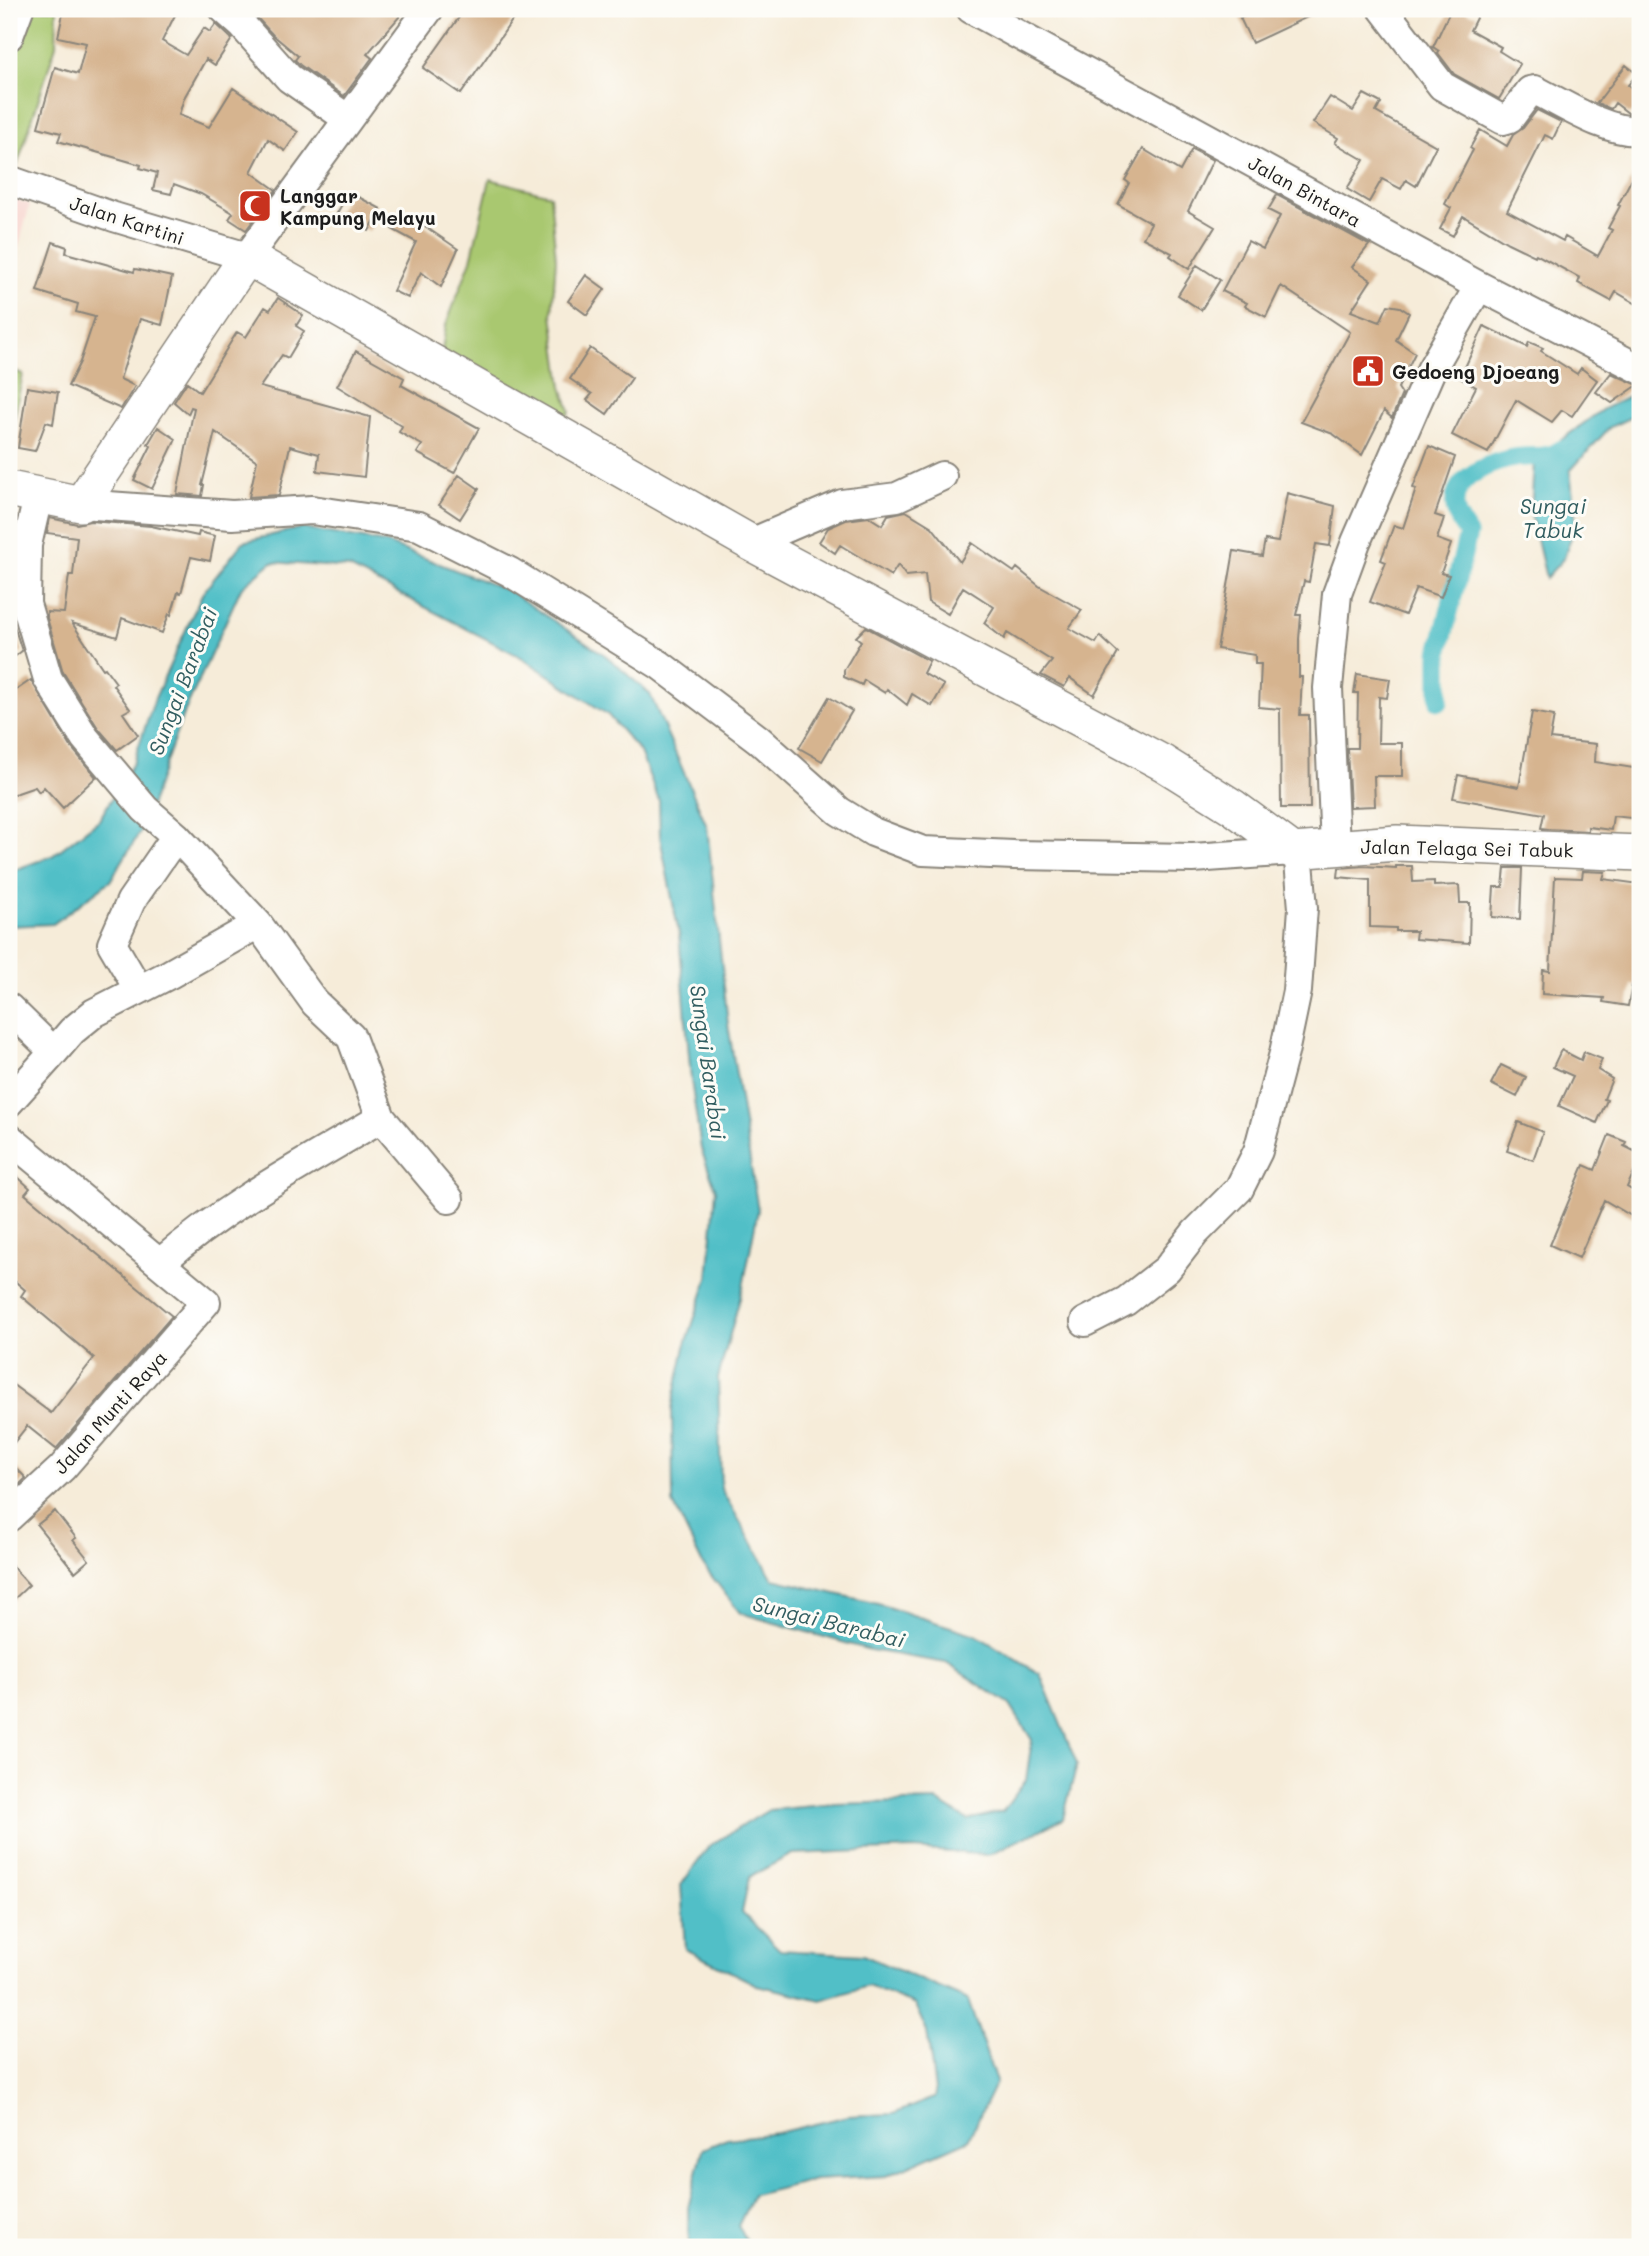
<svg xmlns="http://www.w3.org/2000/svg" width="1649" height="2256" font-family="Mali,sans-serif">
<rect width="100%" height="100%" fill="#fdfcf7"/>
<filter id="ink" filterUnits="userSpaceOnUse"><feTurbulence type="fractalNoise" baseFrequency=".0143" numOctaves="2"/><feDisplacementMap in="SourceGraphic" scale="14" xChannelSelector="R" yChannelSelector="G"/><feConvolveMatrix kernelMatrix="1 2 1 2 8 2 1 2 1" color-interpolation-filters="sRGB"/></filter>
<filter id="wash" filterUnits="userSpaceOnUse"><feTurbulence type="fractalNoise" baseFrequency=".00686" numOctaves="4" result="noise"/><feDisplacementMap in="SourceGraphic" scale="28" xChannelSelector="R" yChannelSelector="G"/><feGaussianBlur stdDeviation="1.57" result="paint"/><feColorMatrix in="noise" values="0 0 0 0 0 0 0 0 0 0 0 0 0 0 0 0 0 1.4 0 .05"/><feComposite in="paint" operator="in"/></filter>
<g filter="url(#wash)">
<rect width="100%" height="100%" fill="#f6ecd9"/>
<path fill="#f7d0ca" d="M9,197L30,204L9,282Z"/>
<path fill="#a9c86f" stroke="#627246" stroke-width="2" d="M27,9H57L56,45L17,166L9,164V56Z
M490,179L550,195L556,259L552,314L562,387L570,411L557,429L440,363L446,325L471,260Z
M9,370L23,374L9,444Z"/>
<path fill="#51bfc7" stroke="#366e72" stroke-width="2" d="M1640,391V413L1610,427L1570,471L1576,523L1564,558L1546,578L1531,514L1534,460L1603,409Z
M301,528L386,543L509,591L605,655L650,694L707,826L728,1024L758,1210L743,1287L718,1378L721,1489L773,1579L878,1604L976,1635L1040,1674L1077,1764L1063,1819L988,1855L913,1849L792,1854L749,1877L742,1913L780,1950L863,1955L968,2000L996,2082L968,2140L886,2176L815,2180L753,2195L738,2226L751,2247H689L688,2208L703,2149L727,2139L777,2133L848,2116L893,2114L936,2097L927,2032L915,2005L868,1986L821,2000L757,1985L685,1949L681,1885L710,1845L769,1810L836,1804L937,1801L968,1820L1003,1811L1026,1780L1032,1740L1010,1705L946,1663L870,1650L740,1613L703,1565L673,1503L672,1408L685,1347L708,1278L716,1190L701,1149L691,1080L679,934L660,837L659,801L640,752L608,715L521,657L350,568L272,562L241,588L181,720L142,829L110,881L53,924L9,926V872L52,856L99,820L133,763L155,698L202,594L243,542Z"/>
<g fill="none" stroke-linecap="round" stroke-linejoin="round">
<path stroke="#51bfc7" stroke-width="19" d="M1439,701V653L1468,534C1464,528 1460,521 1457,515C1445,482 1483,465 1509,459C1528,454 1546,461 1562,449"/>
</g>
<g id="blocks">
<path fill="#d6b48f" d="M64,9H96L116,13L118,9H178L162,41L186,55L204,28L210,32L216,24L232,39L215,65L206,59L184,98L179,115L209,127L233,88L298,132L285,151L268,139L251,172L276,190L246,230L229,219L233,213L201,194L174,184L171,194L153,190L157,173L140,168L141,165L58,141L61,133L38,127L55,67L78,74L86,43L58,37Z
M249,9H390L400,16L367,54L372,58L344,96L300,65L295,60L298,56L273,35Z
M465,9H520L461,94L423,68Z
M1260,9H1324L1252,43L1240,18Z
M1451,9H1460L1477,16L1470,30L1501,47L1499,51L1520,64L1499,99L1454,74L1438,53L1439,51L1433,47Z
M1626,65L1637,74L1628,85L1640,94V114L1628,113L1615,103L1611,109L1597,103Z
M1364,94L1381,103L1376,112L1436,146L1416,186L1406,180L1401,189L1382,179L1369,202L1347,189L1364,160L1335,143L1338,138L1313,123L1330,97L1353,111Z
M1537,110L1561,122L1553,139L1545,135L1507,211L1563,241L1565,237L1598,256L1612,230L1608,228L1620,206L1618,205L1640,163V306L1616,292L1611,301L1578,283L1580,278L1536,254L1535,256L1508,243L1463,216L1453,236L1440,229L1451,208L1445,204L1473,150L1470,148L1480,130L1507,146L1513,135L1523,128Z
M1143,149L1180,171L1192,149L1213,160L1188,211L1215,227L1189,269L1170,256L1172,253L1143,238L1151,223L1118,204L1129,183L1125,180Z
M349,192L381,209L369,231L337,213Z
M1277,195L1369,245L1352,267L1371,280L1351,311L1380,322L1388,305L1400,307L1409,313L1396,340L1415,353L1398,388L1402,394L1392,418L1384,411L1362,455L1333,434L1301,422L1350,332L1281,286L1266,317L1245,306L1247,303L1222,291L1248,241L1263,249L1280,216L1268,210Z
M401,213L423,225L458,249L441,287L421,272L408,298L393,291L416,242L392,229Z
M53,242L67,247L66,253L134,272L135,269L172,277L162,325L140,319L120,379L135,386L121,409L68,386L80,362L95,317L76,312L78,304L37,291Z
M1197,265L1220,280L1201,310L1178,295Z
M586,275L605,289L587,315L568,301Z
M278,298L303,315L296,326L304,331L288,358L282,355L260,387L370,417L364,477L317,471L319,454L290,446L279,495L249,497L257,461L215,432L202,485H204L202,496L177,494L194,408L191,407L188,414L174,402L187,382L200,392L237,332L246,337L265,307L270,310Z
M1484,326L1527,347L1529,342L1543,348L1541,351L1577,374L1581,368L1597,380L1572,416L1562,410L1552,422L1516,400L1488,453L1452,435L1476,387L1460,378Z
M590,348L632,378L607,414L587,400L592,394L570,379Z
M356,351L404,378L401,385L479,428L454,473L417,453L422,445L399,432L402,426L337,386Z
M1611,373L1638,385L1612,403L1596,392Z
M27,387L58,392L53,424L46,422L35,451L18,448Z
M158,427L176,439L152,489L134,480L151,446L148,444Z
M1429,446L1455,457L1435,515L1444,518L1437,539L1451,544L1441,573L1449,575L1441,597L1416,588L1405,615L1370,602L1386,562L1381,560L1394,525L1403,528L1416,489L1413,488Z
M459,475L479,489L460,519L439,505Z
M1287,493L1335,506L1330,546L1316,544L1309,582L1304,581L1296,615H1301L1299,639V677H1302L1300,715H1309L1310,808H1281L1280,709L1259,707L1261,664H1255V655L1217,649L1234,551L1262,556L1265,540L1278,542Z
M906,511L932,527L960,562L972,543L1014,572L1017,568L1039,586L1082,610L1069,628L1096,643L1100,636L1118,653L1094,695L1070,678L1064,687L1041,675L1052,661L1007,633L1004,639L984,623L994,607L963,587L948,614L928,602L925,574L906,576L898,565L891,576L840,545L835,553L819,542L828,528L846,520L869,517L882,525L888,515Z
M50,518L77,524L90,521L151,526L198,536L199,532L215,536L210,561L191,557L181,593L178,592L171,615L169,614L162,633L122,618L117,637L72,623L103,669L105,668L116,683L113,685L130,709L123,713L138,735L117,750L98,728L63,672L47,618V612L64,613L69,575H73L77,537L47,533Z
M9,610L22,651L9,661Z
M866,627L929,661L923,673L944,685L932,706L912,694L907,705L887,689L885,693L864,680L862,685L844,677V670L861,641L856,637Z
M1357,674L1390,679L1387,698L1379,697L1378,743H1402V776H1374L1375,806L1350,807L1347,748H1357L1358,693H1354Z
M31,680L71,747L96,777L63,808L44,787L39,792L35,787L9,796V695Z
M829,697L852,711L822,761L799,748Z
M1532,712L1554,716L1550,739L1596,744L1595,762L1640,769V819L1613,816L1611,830L1588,827V831L1548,829L1541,828L1544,814L1453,798L1458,775L1519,787Z
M1364,866L1396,868V866H1412L1413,882L1434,881V886L1459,885L1460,903H1470L1469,943L1415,939L1416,931H1396V928L1370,927V880L1338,877L1339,868Z
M1505,868H1522L1520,919L1492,917L1494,887H1503Z
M1583,871L1605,872L1603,879L1640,884V985H1632L1628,1006L1603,1002L1604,998L1542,994L1543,970L1550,971L1555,877L1582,878Z
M1561,1050L1581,1060L1584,1052L1602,1059L1598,1070L1612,1079L1604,1099L1607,1100L1597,1123L1559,1106L1573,1076L1553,1067Z
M1501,1065L1526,1077L1517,1097L1491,1084Z
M1518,1122L1543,1132L1533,1160L1507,1151Z
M1609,1135L1626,1142L1624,1146L1640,1154V1159L1627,1187L1640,1195V1221L1604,1200L1579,1258L1550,1245L1584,1165L1595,1170Z
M9,1169L30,1188L25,1194L172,1316L56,1449L27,1426L9,1449V1382L51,1413L94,1358L21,1296L25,1290L9,1276Z
M9,1461L26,1478L9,1495Z
M55,1511L76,1538L73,1540L89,1560L75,1572L37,1525Z
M9,1563L29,1585L9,1604Z"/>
</g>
</g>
<g filter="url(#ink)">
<use href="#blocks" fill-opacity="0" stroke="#89847a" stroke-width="2"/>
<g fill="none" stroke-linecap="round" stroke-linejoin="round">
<defs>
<path id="minor" d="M224,9L242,25L289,78L348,119
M971,9L1479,286L1640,369
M1383,9L1442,86L1503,120L1510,118L1530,91L1535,90C1565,105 1606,132 1640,131
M9,36L19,9
M9,180L114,217L247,257L429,9
M81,504L232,515L312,510L419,526L510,572L660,665L758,739L839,811L873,832L923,851L1014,855L1193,858L1293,851
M751,543L842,504L897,497L942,476
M1335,847L1328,688L1337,594L1356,542L1431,370L1479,286
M258,924L315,1003L351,1037L381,1118L449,1199
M139,990L112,944L131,901L176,836
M9,1008L54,1052L72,1031L94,1013L170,974L258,924L176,836L145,809L85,738L48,679L26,604L27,545L38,497
M9,1102L54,1052
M9,1138L206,1302L62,1468L9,1517
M160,1263C228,1204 303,1164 381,1118
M1085,1322L1126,1301L1167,1269L1195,1233L1239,1189L1258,1151L1284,1053L1297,991L1303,908L1298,850"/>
<path id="major" d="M9,489L81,504L247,257L751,543L1163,763L1233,807L1293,851L1397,843L1640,853"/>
</defs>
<use href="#minor" stroke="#89847a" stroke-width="32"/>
<use href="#major" stroke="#89847a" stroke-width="38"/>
<use href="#minor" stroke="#fff" stroke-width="28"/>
<use href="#major" stroke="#fff" stroke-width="35"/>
</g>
</g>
<defs>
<symbol id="mosque-square" viewBox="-11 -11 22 22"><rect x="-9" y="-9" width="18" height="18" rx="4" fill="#c8321e" stroke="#fdfcf7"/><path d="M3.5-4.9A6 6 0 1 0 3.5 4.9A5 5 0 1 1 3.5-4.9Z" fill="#fff"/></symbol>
<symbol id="civic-square" viewBox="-11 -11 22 22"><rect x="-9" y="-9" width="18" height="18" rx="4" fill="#c8321e" stroke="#fdfcf7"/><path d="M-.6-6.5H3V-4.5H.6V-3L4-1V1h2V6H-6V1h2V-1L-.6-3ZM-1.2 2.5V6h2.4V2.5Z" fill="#fff"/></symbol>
</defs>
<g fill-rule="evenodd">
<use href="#mosque-square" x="236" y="187" width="38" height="38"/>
<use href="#civic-square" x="1349" y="352" width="38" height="38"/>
</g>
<g text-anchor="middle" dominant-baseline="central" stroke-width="6" stroke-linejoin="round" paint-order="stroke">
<g font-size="19" fill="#1c1c1c" stroke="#fdfcf7">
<text transform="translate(1305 191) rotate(29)">Jalan Bintara</text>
<text transform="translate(127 220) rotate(18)">Jalan Kartini</text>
<text transform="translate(1467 848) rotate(1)">Jalan Telaga Sei Tabuk</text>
<text transform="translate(110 1412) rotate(-48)">Jalan Munti Raya</text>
</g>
<g font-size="19" font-weight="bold" fill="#1c1c1c" stroke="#fdfcf7" text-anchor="start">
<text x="280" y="195">Langgar<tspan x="280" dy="22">Kampung Melayu</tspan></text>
<text x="1392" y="371">Gedoeng Djoeang</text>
</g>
<g font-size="21" font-style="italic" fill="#315d60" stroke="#fdfcf7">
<text x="1553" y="505">Sungai<tspan x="1553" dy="24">Tabuk</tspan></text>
<text transform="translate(182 681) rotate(-69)">Sungai Barabai</text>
<text transform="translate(709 1062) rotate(82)">Sungai Barabai</text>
<text transform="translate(829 1621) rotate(14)">Sungai Barabai</text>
</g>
</g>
<rect width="1649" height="2256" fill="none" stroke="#fdfcf7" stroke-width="35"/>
</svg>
